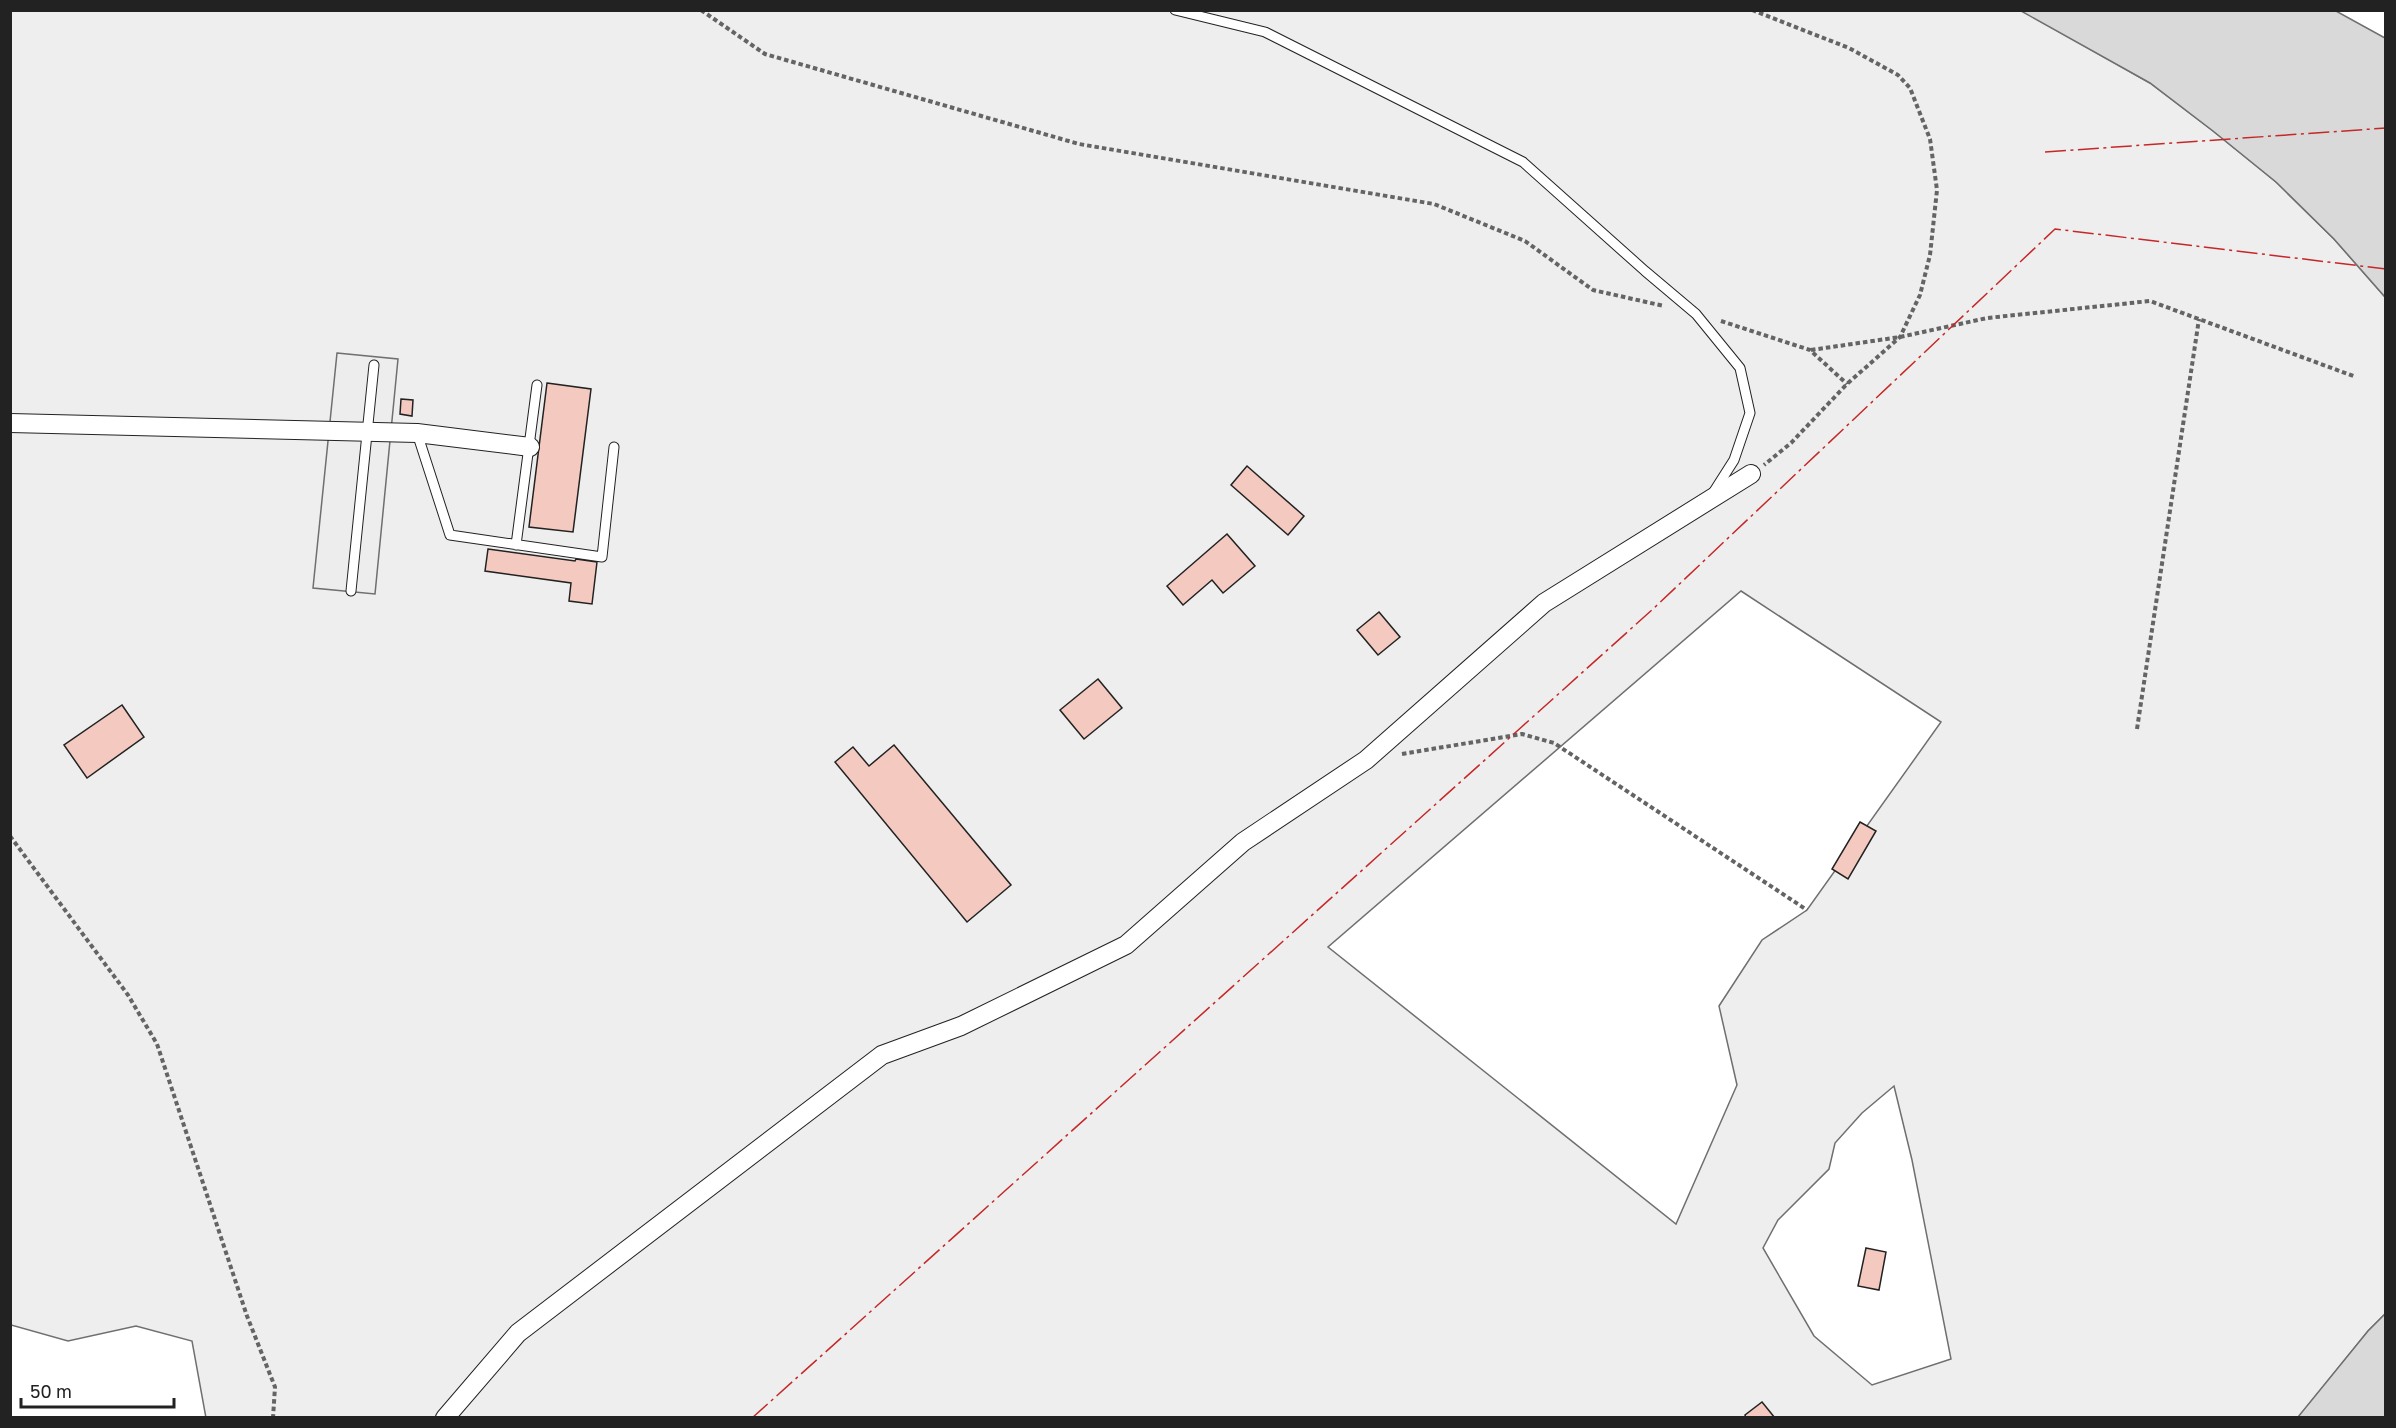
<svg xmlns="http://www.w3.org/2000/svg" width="2396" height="1428" font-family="'Golos Text',sans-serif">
<rect width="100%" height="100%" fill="#fff"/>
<path fill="#eee" stroke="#6f6f6f" stroke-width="1.5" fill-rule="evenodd" d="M2021,10L2150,83L2213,131L2276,182L2334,239L2385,297V1314L2368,1331L2298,1418H206L192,1341L136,1326L68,1341L11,1325L10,11ZM1741,591L1941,722L1807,910L1762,940L1719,1006L1737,1085L1676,1224L1328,947ZM1894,1086L1912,1160L1951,1359L1872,1385L1814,1336L1763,1248L1778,1220L1829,1169L1835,1143L1862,1113Z"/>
<path fill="#ededed" stroke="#6f6f6f" stroke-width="1.5" d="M337,353L398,359L375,594L313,588Z"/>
<path fill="#d9d9d9" stroke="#6f6f6f" stroke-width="1.5" d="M2021,11H2336L2385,38V297L2334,239L2276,182L2213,131L2150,83Z
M2385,1314V1417H2298L2368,1331Z"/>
<path fill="#f3c9c0" stroke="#222" stroke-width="1.5" d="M547,383L591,389L573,532L529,527Z
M401,399L413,400L412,416L400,414Z
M1247,466L1304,516L1288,535L1231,485Z
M1227,534L1255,566L1223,593L1212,580L1183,605L1167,586Z
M488,549L575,561L576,559L597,562L592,604L569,601L571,583L485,571Z
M1379,612L1400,637L1378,655L1357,630Z
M1098,679L1122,708L1084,739L1060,710Z
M122,705L144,737L87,778L64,745Z
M894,745L1011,885L967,922L835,762L853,747L869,766Z
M1860,822L1876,831L1848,879L1832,869Z
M1866,1248L1886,1252L1879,1290L1858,1286Z
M1762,1402L1775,1418H1746L1745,1415Z"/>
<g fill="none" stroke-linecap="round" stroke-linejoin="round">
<defs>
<path id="lane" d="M1175,10L1265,32L1523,162L1645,271L1696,314L1740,368L1750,413L1734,460L1713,493
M417,433L450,535L602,557L614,447
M516,545L537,385
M351,591L374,365"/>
<path id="street" d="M10,423L417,433L530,447
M445,1418L518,1333L882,1055L961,1026L1126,945L1243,842L1366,760L1544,603L1751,474"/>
</defs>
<use href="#lane" stroke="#222" stroke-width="11"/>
<use href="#street" stroke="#222" stroke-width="20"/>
<path stroke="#646464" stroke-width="4" stroke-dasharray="4.5 3" stroke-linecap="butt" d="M701,10L765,54L1079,144L1434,204L1525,241L1593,290L1664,306
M1752,10L1849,48L1898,75L1910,88L1930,139L1937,190L1930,255L1920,295L1900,337L1847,384L1791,443L1764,465
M1721,321L1810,350L1847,384
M1811,350L1900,337L1987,318L2150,301L2356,377
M2137,729L2199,319
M1402,754L1522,734L1554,743L1807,910
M10,836L128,995L157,1044L247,1316L275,1387L273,1418"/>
<use href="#lane" stroke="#fff" stroke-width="9"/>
<use href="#street" stroke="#fff" stroke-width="18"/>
<path stroke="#c62828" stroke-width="1.5" stroke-dasharray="21 4.5 3 4.5" stroke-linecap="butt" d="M2045,152L2386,128
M752,1418L1653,609L2055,229L2386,269"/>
</g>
<rect width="2396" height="1428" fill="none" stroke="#222222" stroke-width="24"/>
<path d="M21 1398v9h153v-9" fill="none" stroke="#222222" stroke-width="3"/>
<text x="30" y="1398" font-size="18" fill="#222222" stroke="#ffffff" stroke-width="4.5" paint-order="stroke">50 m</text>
</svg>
